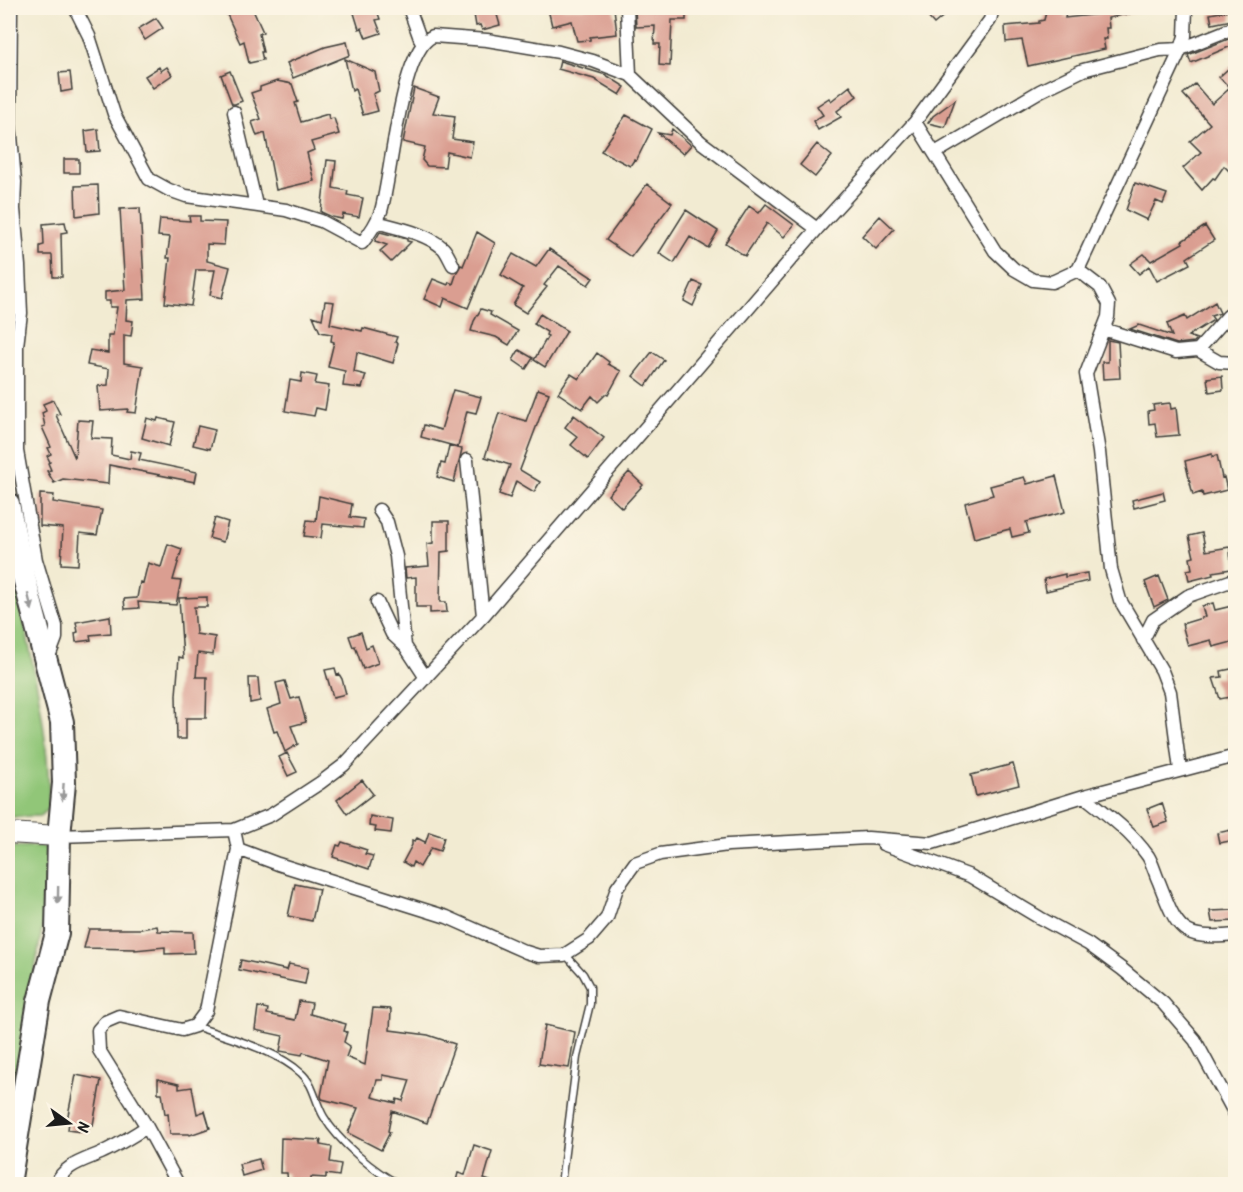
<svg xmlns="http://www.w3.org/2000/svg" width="1243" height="1192" font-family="Kalam,sans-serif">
<rect width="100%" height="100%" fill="#fcf5e5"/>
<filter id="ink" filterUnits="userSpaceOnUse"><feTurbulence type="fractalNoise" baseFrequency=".0167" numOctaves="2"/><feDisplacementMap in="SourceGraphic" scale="12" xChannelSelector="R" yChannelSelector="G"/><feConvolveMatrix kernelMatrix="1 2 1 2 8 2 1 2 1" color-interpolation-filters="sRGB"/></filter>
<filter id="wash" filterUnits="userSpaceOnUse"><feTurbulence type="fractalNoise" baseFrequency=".008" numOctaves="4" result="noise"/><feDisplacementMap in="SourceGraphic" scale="24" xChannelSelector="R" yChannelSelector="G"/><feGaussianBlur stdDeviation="1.35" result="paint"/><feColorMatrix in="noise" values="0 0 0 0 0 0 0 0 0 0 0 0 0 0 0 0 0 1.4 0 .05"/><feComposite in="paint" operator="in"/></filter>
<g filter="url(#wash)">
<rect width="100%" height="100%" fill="#f2ebd2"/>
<path fill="#91c678" stroke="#56714a" stroke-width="1.5" d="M8,546C25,632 50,720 49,808L41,816L8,817Z
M39,846L50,848L47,900L8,1127V847Z"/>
<g id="blocks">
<path fill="#da9e91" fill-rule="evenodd" d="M224,8H252L263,32L259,34L263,52H261L263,60L249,63L244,41L240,43Z
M370,8H376L380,19L376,20L381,33L366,38L362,28L359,29L354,13Z
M473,8H495L500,25L482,30L480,25L476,26Z
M554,8H614L617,34L590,37V40L577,41L572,21L552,26L548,9Z
M635,8H686V20H672L670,66L659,65L660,44H654L655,26L636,27Z
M920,8H953L934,24Z
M1047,8H1067L1065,18L1100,14L1099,8H1138V12L1108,18L1109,28H1106L1107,39H1103L1105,49L1028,66L1022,40L1006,42L1005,26L1039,23V21L1044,20Z
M1231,10L1232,20L1212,24L1210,14Z
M156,18L163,28L145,40L138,29Z
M1236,36V44L1191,63L1188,55Z
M347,42L350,55L293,78L287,63L325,47Z
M345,59L375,72L379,91L373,94L378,111L363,115L355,89L352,91Z
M560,61L606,75L625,87L620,95L594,79L558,69Z
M1236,62V178L1224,166L1215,179L1213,178L1202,190L1183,168L1201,152L1190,141L1210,124L1183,94L1195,84L1212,104L1230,88L1219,77Z
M159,67L161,71L167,67L172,75L153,88L145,76Z
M230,71L242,101L235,104H232L221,75Z
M70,72L72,90L61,92L59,73Z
M277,81L292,84L298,102L295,103L301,122L328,114L329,119L334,118L339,134L311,142L314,150L307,153L314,181L276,190L265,133L257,136L252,122L261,119L251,93L260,90V87Z
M850,86L857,96L837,111L841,117L818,130L813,121L823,115L817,106L829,98L831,101Z
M414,88L439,97L433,113L455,116L452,139L473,142L470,157L447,152L445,167L427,166L422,160L425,147L403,142Z
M955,100L945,127L928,123L933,116Z
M626,115L652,129L636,161L634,160L630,166L601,151Z
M98,129L100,151L87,152L85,131Z
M672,129L691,145L683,154L658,133L670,135Z
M817,144L832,156L815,177L800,165Z
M64,159H79V173H64Z
M327,160L336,161L333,188L348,191L347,195L363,198L359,217L343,214L342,219L332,217L321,212Z
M1135,183L1167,194L1163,204L1156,201L1147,220L1126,210Z
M647,184L672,203L631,257L606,240Z
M98,185L99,213L76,216L75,186Z
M766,204L794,225L784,237L767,223L745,256L725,243L749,206L759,213Z
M140,208L145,299L127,300L126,320L133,321L131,336L124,335V363L143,366L136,413L127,412L128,409L100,411L98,386L108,385L109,369L87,365L90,350L108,353V335H113L117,307H110V301H105V292L125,290L120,209Z
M686,210L718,231L708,248L690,237L674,263L659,253Z
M189,216H200V221L226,222L224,245L207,244V261L230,267L222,298L210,295L215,270H196L191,306L165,303L170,258H167L170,237L158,236L160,219L190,221Z
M880,216L894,229L876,249L862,236Z
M65,222L67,232L61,233L62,277H53L52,255H40V246L44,245L43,224Z
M1205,226L1214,240L1187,258L1190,264L1157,281L1149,266L1139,274L1130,264L1144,254L1151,261L1183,243L1182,241Z
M380,232L407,239V241L411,242L391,262L380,251L387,245L375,241Z
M477,232L495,243L468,308L445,298L442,307L424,299L433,279L448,285L449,282L453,284L457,272L461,265L463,266Z
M549,249L593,278L588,285L559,266L544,285L547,287L526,313L513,305L523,288L501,275L513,254L536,267Z
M693,281L702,285L693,306L684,301Z
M325,301L334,302L330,324L362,331L363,328L397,337L395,342L398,343L393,363L357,352L354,372L366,375L362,388L343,386L345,371L328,367L334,342L331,341L332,334L320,332L313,316L322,319Z
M1215,302L1220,313L1211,316L1214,320L1212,321L1188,336L1197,339L1194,342L1177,344L1130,329L1139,325L1172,336L1167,324L1185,316L1187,320Z
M481,309L491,312L490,315L518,331L509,345L496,337L471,331L474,321Z
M540,314L567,331L545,367L534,360L548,336L546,335L547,332L534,324Z
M1108,340L1118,342L1120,378L1103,379L1102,362H1108Z
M519,350L533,358L526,369L513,360Z
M652,352L664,360L646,386L633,376Z
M597,353L609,362L608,364L621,371L608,395L606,394L598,402L592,396L582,409L558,393L571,374L579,379Z
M302,373L317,376L315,384L329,386L325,410L316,408L314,416L285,411L290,380L301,382Z
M1222,376L1223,390L1209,392L1207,378Z
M538,389L549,393L520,470L540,482L534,492L516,481L510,498L499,494L510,465L485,457L499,413L526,421Z
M453,390L481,397L476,413L467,411L458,447L421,437L424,425L441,430Z
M53,400L60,414L56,415L75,458L78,420L93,421L91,438L112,439L111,455L130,459L131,451L141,453L139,460L197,472L195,482L109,465L108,484L63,479L54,483L47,471L51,470L48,463L50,462L47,456L51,454L48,448L51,447L42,427L45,426L42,413L46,411L43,404Z
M1170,403L1171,409L1176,408L1179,435L1157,437L1155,423L1149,424L1148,411L1154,410L1153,405Z
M574,415L604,438L588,459L571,445L578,437L565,427Z
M147,418L157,421L158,418L175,422L169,446L142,438Z
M198,426L215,430L210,449L193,445Z
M449,446L462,449L454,482L437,477L441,463L445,464Z
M1212,454V457L1217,455L1222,478L1224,477L1227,490L1203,496L1202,492L1193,495L1185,461Z
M629,472L643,485L622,508L608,495Z
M1056,476L1065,512L1026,522L1029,533L1012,537L1010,529L974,538L965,503L993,495L990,486L1024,477L1027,484Z
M1163,492L1165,500L1134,508L1132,500Z
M40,494L54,495L53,502L102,510L97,535L80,533L78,565L61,564L63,528L40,526Z
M319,496L352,504L350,517L364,519L363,528L323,524L321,538L304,536L307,520L316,521Z
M215,518L228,522L223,542L209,538Z
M433,521H449V551L441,552L440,602H446L447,612L430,613V607H416V577L406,578L405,568L429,566L427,544L433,543Z
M1202,533L1206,551L1230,547L1231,569L1212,572L1213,575L1189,581L1187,570L1192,569L1190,558L1194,557L1189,536Z
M168,544L182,549L173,580L181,581L176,605L138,602L139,608L125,609L124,599L137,598L140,582L143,583L148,563L161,567Z
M1087,573L1088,581L1046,591L1044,579L1065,574V577Z
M1159,576L1168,600L1154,607L1145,582Z
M207,597V607H194L196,634L215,637L213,655L198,653L196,677H207L206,718H186V739H177L176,695L179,657L183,658L179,598Z
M1213,603L1215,610L1236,605V641L1213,647L1211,640L1188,646L1182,624L1205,617L1202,606Z
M110,616L111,633L90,635L91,640L76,642L75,633L78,632L76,622Z
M361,632L366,648L372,645L378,663L363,669L355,646L353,647L349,636Z
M335,668L337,675L339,674L342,679L346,694L333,697L325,670Z
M1236,668V696L1220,699L1213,678L1222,677L1221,671Z
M249,678H258L260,701L250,703Z
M285,681L291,699L299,697L306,722L291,726L298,744L285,752L277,731L274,732L267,709L281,704L276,683Z
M287,753L297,772L288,776L279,757Z
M1013,764L1019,785L976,796L971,775Z
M362,780L373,794L347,814L337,800Z
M1162,803L1168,822L1154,827L1147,809Z
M370,816L393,820L391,833L375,831L376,827L369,826Z
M1236,829V840L1219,843L1217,833Z
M429,832L444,837L440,851L431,848L420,867L413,862L411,867L403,862L412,845V840L415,841L417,838L425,842V844Z
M342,842L367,850L365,854L373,856L369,869L333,857L337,845L340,846Z
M295,884L319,889L312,921L288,916Z
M1236,910V921L1212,922L1210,911Z
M157,926L158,931L193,932L194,953L165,954V947L135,950V949L84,948L89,929H141Z
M241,960L287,970L289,964L308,968L305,984L239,970Z
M299,1001L312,1003L310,1014L346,1024L344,1031L347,1032L344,1042L350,1046L346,1057L365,1065L373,1008L391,1009L390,1030L428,1035L455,1044L427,1123L392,1111L388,1131L390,1132L381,1150L348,1133L358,1108L322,1099L321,1096L328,1060L303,1052L302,1055L280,1051L283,1036L255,1030L258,1007L268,1009L267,1014L295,1020ZM383,1075L410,1080L403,1101L397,1099L396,1103L372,1097L377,1080H383Z
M545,1025L575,1032L569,1068L539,1064Z
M76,1075L101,1080L93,1125L89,1124L88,1133L68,1130L69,1121L67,1120Z
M158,1079L179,1084V1089L192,1087L197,1114L205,1111L210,1128L190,1135L189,1134H170L168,1113L165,1114L162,1093H158Z
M281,1138L321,1140L320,1145L332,1147L330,1162L341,1164L339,1176L326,1174V1178L311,1177V1184L288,1185L287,1173H280Z
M474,1145L492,1151L484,1179L490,1181V1185H455L458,1173L465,1175Z
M259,1159L262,1170L242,1176L239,1164Z"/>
</g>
</g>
<g filter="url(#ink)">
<use href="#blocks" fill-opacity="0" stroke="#3c3b37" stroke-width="1.5"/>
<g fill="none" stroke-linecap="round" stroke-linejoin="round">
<defs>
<path id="service" d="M195,1026C228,1038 275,1049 301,1073C314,1084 315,1102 324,1117C338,1141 374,1172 399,1184
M561,1184L577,1057L590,1004V987L583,974L565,954"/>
<path id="minor" d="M11,8L10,124L15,182L14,209L19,266L21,313L17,346V451L36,560L56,626V638L48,659
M75,8L89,36L114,114L149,179L169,190L186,196L286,210L321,221L362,243C370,233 377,223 381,211C392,175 400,50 433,36L487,40L559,52L593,61L630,75L701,142L817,229
M409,8L422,44
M627,8L630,75
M234,112L256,205
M915,122L995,251L1014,269L1033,280L1052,282L1078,270L1181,49L1185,36L1186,8
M935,153L1040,91L1083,70L1160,50L1181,49L1236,27
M376,222C397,228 426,233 443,248C447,252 450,260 453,265
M1078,270L1100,287L1109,304L1108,317L1086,374L1099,452L1111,569L1120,600L1162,671L1170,692L1180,770
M1103,329L1176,352L1198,350L1219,362L1236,363
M1198,350L1228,316L1236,310
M467,460L483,616
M379,510L387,522L396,556L405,646L426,678
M377,602L392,634L405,646
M1143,640L1153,620L1188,596L1236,579
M1084,796C1108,815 1130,831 1148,856C1153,864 1155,874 1159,882C1178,931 1181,940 1236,935
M59,836L234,830L271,815L320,783L344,765L483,616L817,229L915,122L990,20L993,8
M883,844L970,876L1040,918L1088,944L1122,969L1163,1003L1195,1040L1236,1116
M238,849L278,864L447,917L526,952L539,956L564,955L589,939L607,918L617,888L635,863L660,854L728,845L868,838L932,843L1084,796L1236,756
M56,1184C64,1165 83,1161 101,1153C117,1146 132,1136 147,1127
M178,1184L147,1127L99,1050L98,1030L105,1022L119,1016L182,1030L195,1026L206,1011L238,849L234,830"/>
<path id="primary" d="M8,833L59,836"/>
<path id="motorway" d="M8,504L21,566L62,722L64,783L59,836L57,933L39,1001L9,1184"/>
</defs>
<use href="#service" stroke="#3c3b37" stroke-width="9"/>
<use href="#minor" stroke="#3c3b37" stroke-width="15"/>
<use href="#primary" stroke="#3c3b37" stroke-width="22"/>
<use href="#motorway" stroke="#3c3b37" stroke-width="26"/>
<use href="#service" stroke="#fff" stroke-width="6"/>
<use href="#minor" stroke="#fff" stroke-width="12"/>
<use href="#primary" stroke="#fff" stroke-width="20"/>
<use href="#motorway" stroke="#fff" stroke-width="22"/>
</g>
<defs><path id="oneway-solid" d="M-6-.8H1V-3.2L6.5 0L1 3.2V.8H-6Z" transform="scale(1.5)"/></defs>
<g fill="#999">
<use href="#oneway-solid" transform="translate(30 602) rotate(76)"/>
<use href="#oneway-solid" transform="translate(63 792) rotate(94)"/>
<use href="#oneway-solid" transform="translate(58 895) rotate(91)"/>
</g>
</g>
<rect width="1243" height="1192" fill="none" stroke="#fcf5e5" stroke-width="30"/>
<g transform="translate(69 1123) rotate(105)" stroke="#fcf5e5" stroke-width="4.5" paint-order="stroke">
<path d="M0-4.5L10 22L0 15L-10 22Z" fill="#1c1c1c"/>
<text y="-9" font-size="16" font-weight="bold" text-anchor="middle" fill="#1c1c1c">N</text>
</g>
</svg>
